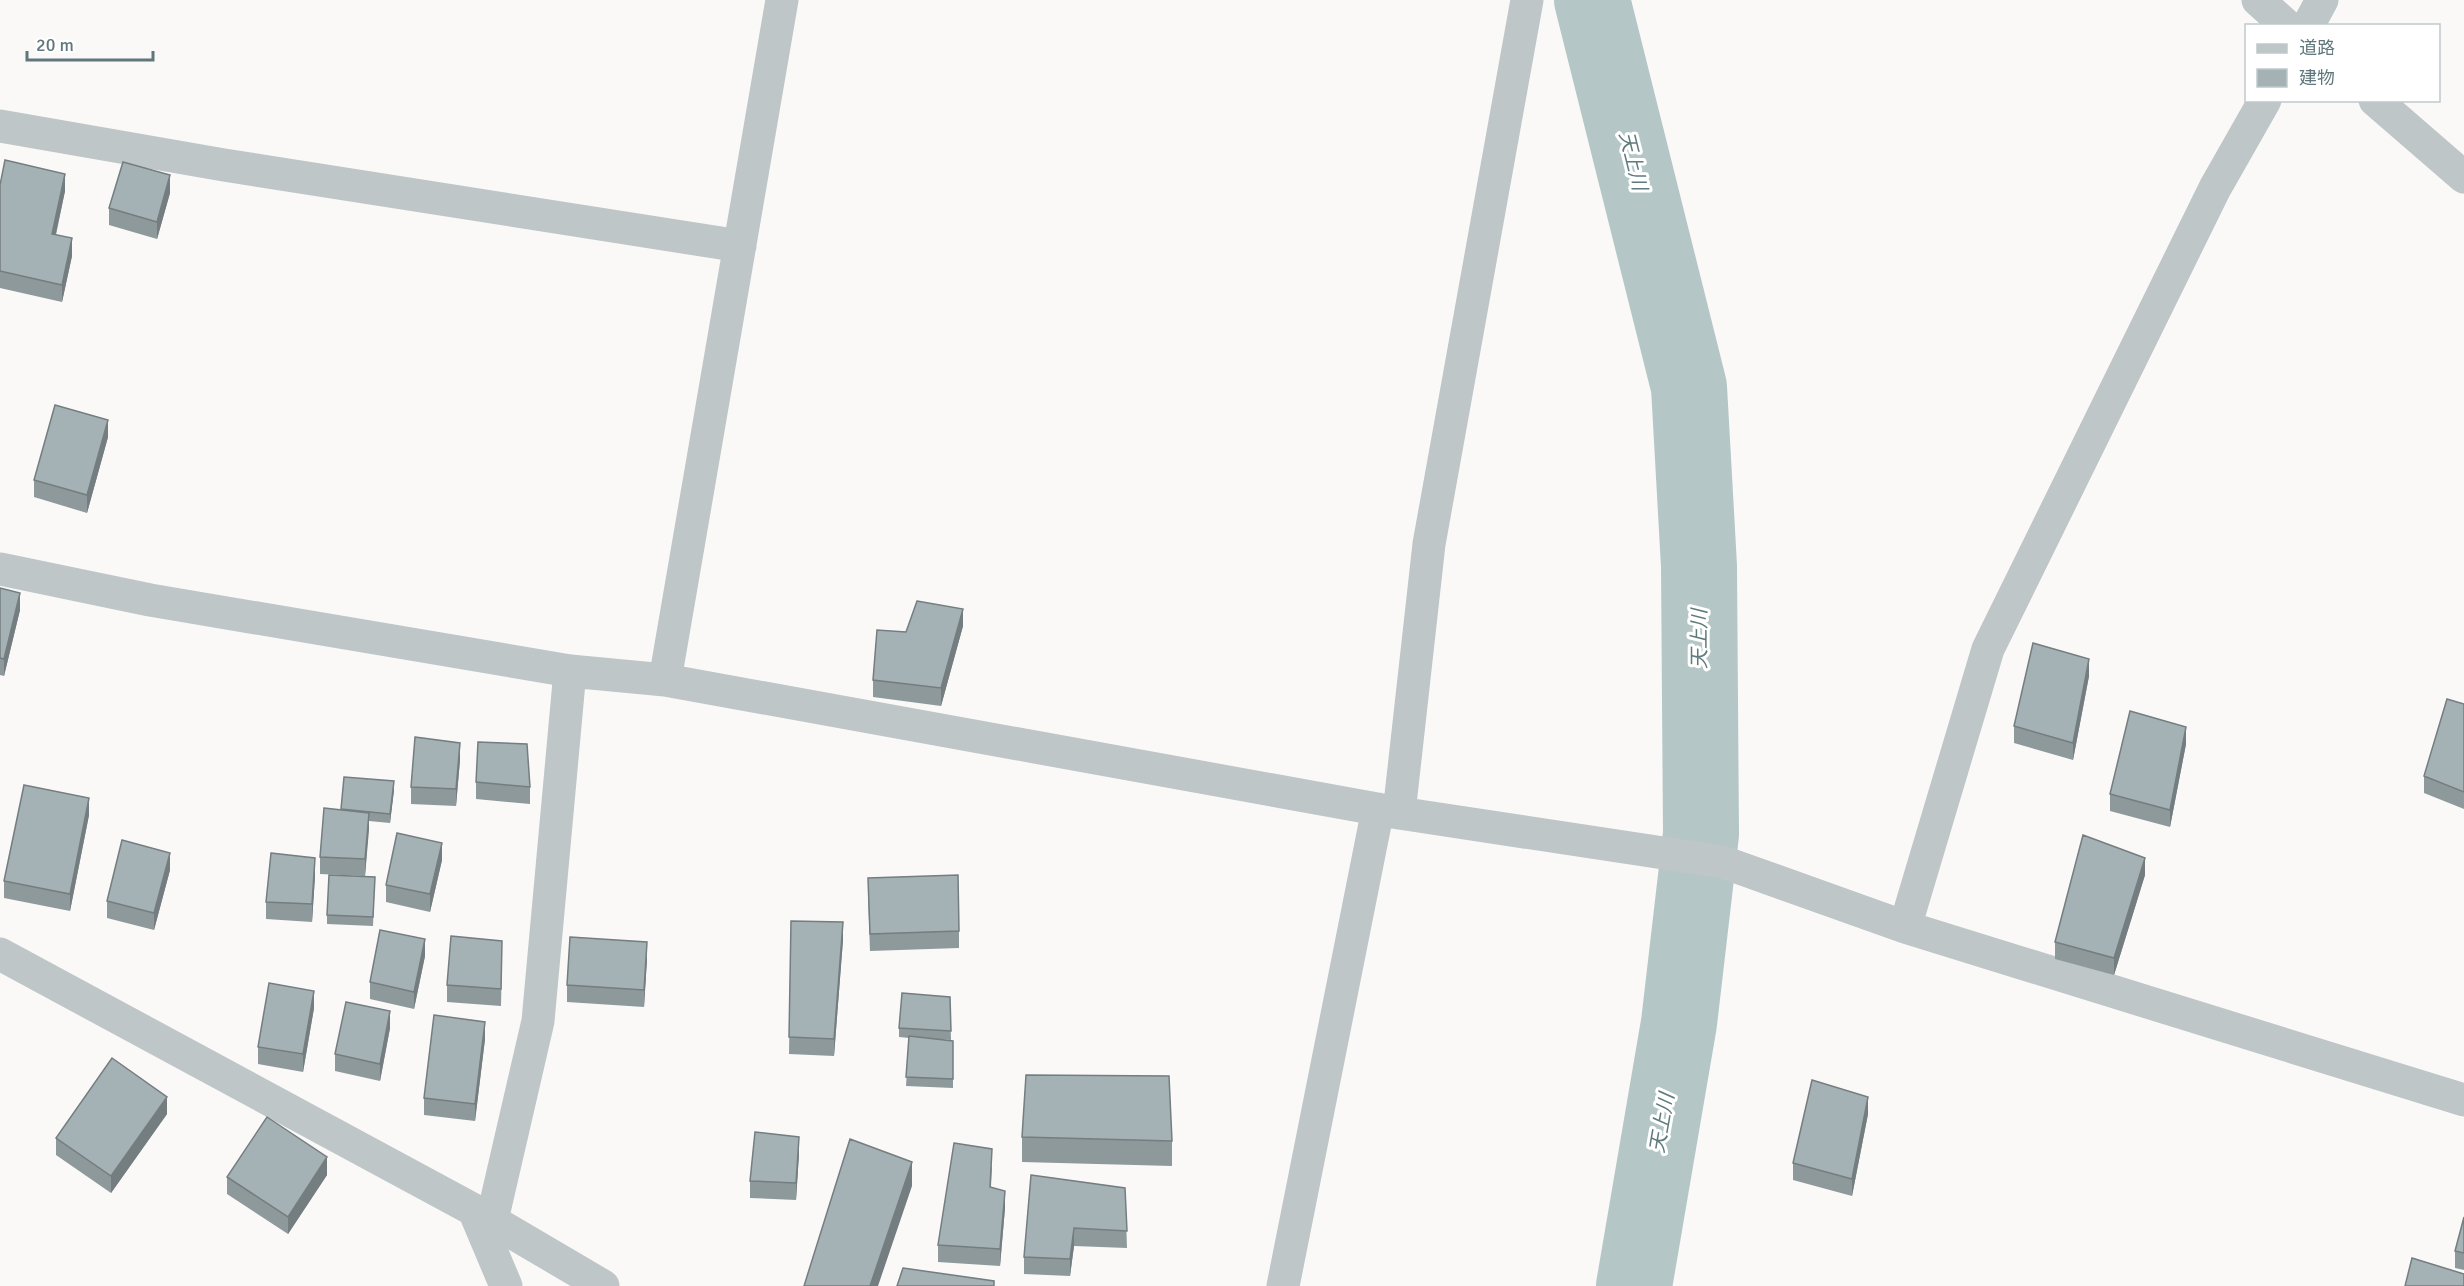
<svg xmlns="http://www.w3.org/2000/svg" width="2464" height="1286" font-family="Signika,'Noto Sans JP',sans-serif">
<rect width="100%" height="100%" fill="#faf9f8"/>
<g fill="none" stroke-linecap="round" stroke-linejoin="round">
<path stroke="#b4c6c6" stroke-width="76" d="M1592,0L1689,387L1699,566L1701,834L1679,1023L1634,1286"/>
<path stroke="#bec6c8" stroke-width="33" d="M2258,0L2287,26
M2308,26L2322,0
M2375,100L2464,177
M0,126L224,165L740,246
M0,569L150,600L570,671L665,680L1399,813L1723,862L1905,927L2464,1100
M665,680L782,0
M1399,813L1429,544L1527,0
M1905,927L1988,649L2215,188L2265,100
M0,954L474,1210L603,1286
M474,1210L506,1286
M492,1220L538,1021L570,671
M1283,1286L1378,809"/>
</g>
<path fill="#8e999c" d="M0,185L65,191L56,235L72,256L62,302L0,288Z
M170,193L157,239L109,225V208Z
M108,437L87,513L34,497V480Z
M0,588L20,610L4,676L0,675Z
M963,626L941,706L873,697V680L906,632Z
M2089,676L2073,760L2014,743V726Z
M2464,704V809L2424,793V776Z
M2186,744L2170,827L2110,811V794Z
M460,760L456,806L411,804V787Z
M476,782L530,787V804L476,799Z
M394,790L390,823L369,821L365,876L320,874V857L341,810Z
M89,815L70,911L4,898V881Z
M442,860L430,912L386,902V885Z
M170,870L154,930L107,918V901Z
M2145,875L2114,975L2055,959V942Z
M315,876L312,922L266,919V902Z
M375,877L373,926L327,924V915Z
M868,895L959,931V948L870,951Z
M791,921L843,940L834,1056L789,1054Z
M425,956L414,1009L370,999V982Z
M502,958L501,1006L447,1002V985Z
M647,959L644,1007L567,1002V985Z
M950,997L951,1040L940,1039L953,1041V1088L906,1086L909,1038L899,1037V1028Z
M314,1008L303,1072L258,1064V1047Z
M390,1028L380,1081L335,1071V1054Z
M485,1039L475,1121L424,1115V1098Z
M167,1114L111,1193L56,1155V1138Z
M1868,1114L1852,1196L1793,1180V1163Z
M1022,1137L1172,1141V1166L1022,1162Z
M799,1154L796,1200L750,1198V1181Z
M992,1166L991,1187L1005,1208L1000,1266L938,1262V1245Z
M327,1175L288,1234L227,1194V1177Z
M1125,1188L1127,1248L1074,1246L1070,1276L1024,1274V1257Z
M2464,1217V1270L2455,1268V1251Z"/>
<path fill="#747d7f" d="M65,174V191L52,251V234Z
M170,175V193L157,239V222Z
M72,238V256L62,302V285Z
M108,420V437L87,513V495Z
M20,593V610L4,676V659Z
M963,609V626L941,706V688Z
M2089,659V676L2073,760V743Z
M2186,727V744L2170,827V810Z
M460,743V760L456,806V789Z
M394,781V790L390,823V814Z
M89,798V815L70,911V894Z
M369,813V830L365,876V859Z
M442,843V860L430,912V894Z
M170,853V870L154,930V913Z
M315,858V876L312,922V904Z
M2145,858V875L2114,975V958Z
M843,922V940L834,1056V1039Z
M425,939V956L414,1009V992Z
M647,942V959L644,1007V990Z
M314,991V1008L303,1072V1054Z
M390,1011V1028L380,1081V1064Z
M485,1022V1039L475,1121V1104Z
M167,1097V1114L111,1193V1176Z
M1868,1097V1114L1852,1196V1179Z
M799,1137V1154L796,1200V1183Z
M327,1157V1175L288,1234V1217Z
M912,1162V1186L878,1286H870Z
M1005,1191V1208L1000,1266V1249Z
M1074,1228V1246L1070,1276V1259Z"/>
<path fill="#a5b2b5" stroke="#747d7f" stroke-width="1.5" d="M5,160L65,174L52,234L72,238L62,285L0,271V185Z
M123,162L170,175L157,222L109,208Z
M55,405L108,420L87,495L34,480Z
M0,588L20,593L4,659L0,658Z
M917,601L963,609L941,688L873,680L877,630L906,632Z
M2033,643L2089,659L2073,743L2014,726Z
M2447,699L2464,704V792L2424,776Z
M2130,711L2186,727L2170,810L2110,794Z
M415,737L460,743L456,789L411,787Z
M478,742L527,744L530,787L476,782Z
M344,777L394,781L390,814L341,809Z
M24,785L89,798L70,894L4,881Z
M324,808L369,813L365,859L320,857Z
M397,833L442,843L430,894L386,885Z
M2083,835L2145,858L2114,958L2055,942Z
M122,840L170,853L154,913L107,901Z
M271,853L315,858L312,904L266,902Z
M329,875L375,877L373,917L327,915Z
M958,875L959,931L870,934L868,878Z
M791,921L843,922L834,1039L789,1037Z
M380,930L425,939L414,992L370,982Z
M451,936L502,941L501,989L447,985Z
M570,937L647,942L644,990L567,985Z
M269,983L314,991L303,1054L258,1047Z
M902,993L950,997L951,1031L899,1028Z
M346,1002L390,1011L380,1064L335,1054Z
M434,1015L485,1022L475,1104L424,1098Z
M909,1036L953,1041V1079L906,1077Z
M112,1058L167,1097L111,1176L56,1138Z
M1026,1075L1169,1076L1172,1141L1022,1137Z
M1812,1080L1868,1097L1852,1179L1793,1163Z
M267,1117L327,1157L288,1217L227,1177Z
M755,1132L799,1137L796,1183L750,1181Z
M850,1139L912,1162L870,1286H804Z
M954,1143L992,1149L990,1187L1005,1191L1000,1249L938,1245Z
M1031,1175L1125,1188L1127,1231L1074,1228L1070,1259L1024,1257Z
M2464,1217V1253L2455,1251Z
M2412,1258L2464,1274V1286H2405Z
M903,1268L994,1281V1286H897Z"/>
<g text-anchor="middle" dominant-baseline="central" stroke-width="6" stroke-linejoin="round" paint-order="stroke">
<g font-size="20" font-style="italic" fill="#607b7c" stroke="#fff">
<text transform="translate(1633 161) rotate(76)">天上川</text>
<text transform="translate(1699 639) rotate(-90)">天上川</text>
<text transform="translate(1662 1123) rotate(-80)">天上川</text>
</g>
</g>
<rect x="2245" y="24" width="195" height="78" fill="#ffffff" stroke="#bfc9cb" stroke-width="1.5"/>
<rect x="2257" y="44" width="30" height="9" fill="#bec6c8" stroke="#bfc9cb" stroke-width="1.5"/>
<text x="2299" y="54" font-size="18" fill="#60777c">道路</text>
<rect x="2257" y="69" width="30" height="18" fill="#a5b2b5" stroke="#bfc9cb" stroke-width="1.5"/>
<text x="2299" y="84" font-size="18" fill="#60777c">建物</text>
<path d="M27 51v9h126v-9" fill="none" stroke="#60777c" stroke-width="3"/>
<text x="36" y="51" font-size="18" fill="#60777c" stroke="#ffffff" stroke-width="4.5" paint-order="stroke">20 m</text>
</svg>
